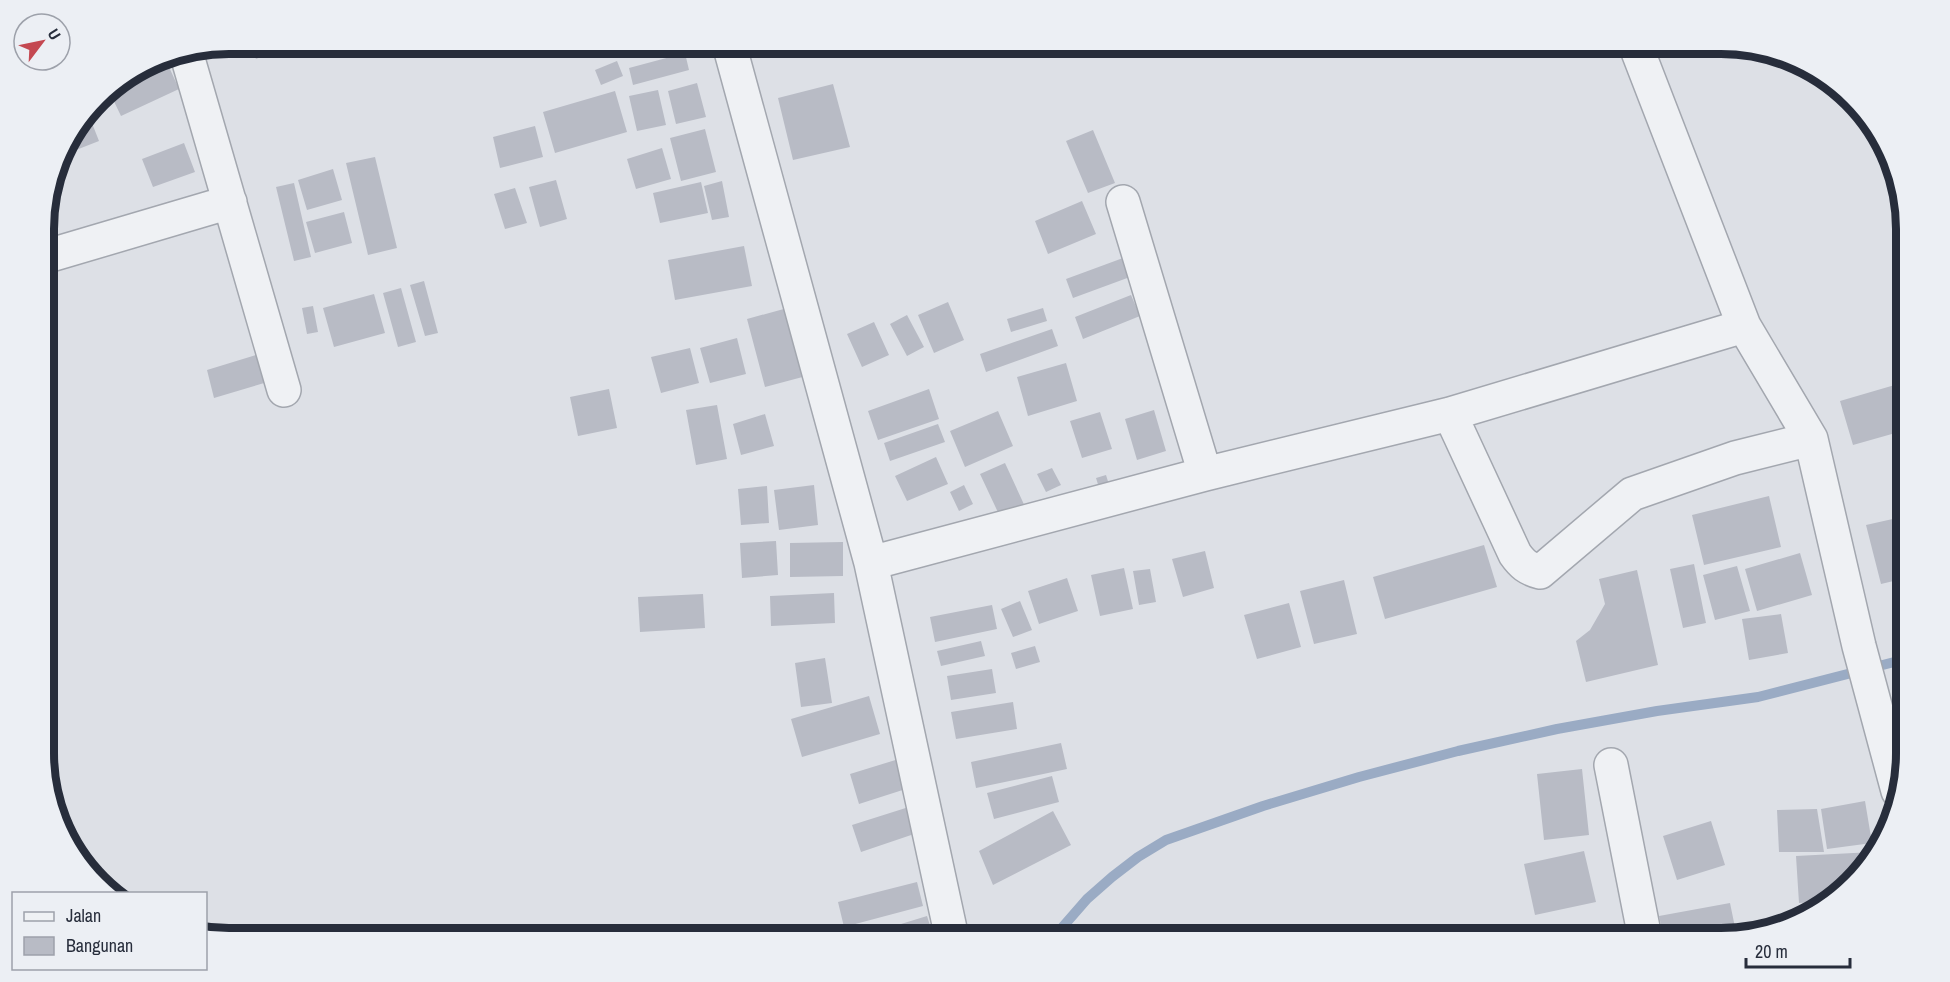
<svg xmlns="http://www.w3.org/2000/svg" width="1950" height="982" font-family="'Archivo Narrow',sans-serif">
<rect width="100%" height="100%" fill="#dde0e6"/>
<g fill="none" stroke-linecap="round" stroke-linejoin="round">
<path stroke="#9aabc4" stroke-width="10" d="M1053,938L1087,899L1112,877L1138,857L1166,840L1263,806L1359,777L1458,751L1557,729L1657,711L1758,697L1906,659"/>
</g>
<path fill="#b8bbc5" d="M249,44H293L256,59Z
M350,44H377L354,52Z
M632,44H662L634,53Z
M685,53L689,70L633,85L629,68Z
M164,56L179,89L121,116L108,89L158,57Z
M617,61L623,76L601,85L595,70Z
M697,83L706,117L676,124L668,91Z
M833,84L850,147L793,160L778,98Z
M658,90L666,125L637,131L629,96Z
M615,91L627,132L555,153L543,112Z
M88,113L99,141L76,150L70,137Z
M535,126L543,157L500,168L493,137Z
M705,129L716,172L681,181L670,138Z
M1093,130L1115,183L1088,193L1066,141Z
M184,143L195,172L153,187L142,159Z
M662,148L671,179L636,189L627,159Z
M375,157L397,248L368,255L346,163Z
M333,169L342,200L307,210L298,180Z
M556,180L567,219L540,227L529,187Z
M722,181L729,217L712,220L704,186Z
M701,182L708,213L660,223L653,193Z
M294,183L311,257L294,261L276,187Z
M515,188L527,223L505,229L494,194Z
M1082,201L1096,234L1048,254L1035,221Z
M344,212L352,243L315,253L306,222Z
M744,246L752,286L675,300L668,260Z
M1123,258L1130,277L1073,298L1066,279Z
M424,281L438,333L425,336L410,285Z
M401,288L416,342L398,347L383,293Z
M374,294L385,333L334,347L323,308Z
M1131,295L1140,316L1083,339L1075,317Z
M948,302L964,340L934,353L918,315Z
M313,306L318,332L307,334L302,308Z
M791,307L810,375L765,387L747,319Z
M1043,308L1047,321L1011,332L1007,319Z
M907,315L924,347L907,356L890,324Z
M874,322L889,355L862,367L847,334Z
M1052,329L1058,346L986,372L980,354Z
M737,338L746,374L710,383L700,348Z
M690,348L699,383L661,393L651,357Z
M272,350L281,378L214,398L207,370Z
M1066,363L1077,401L1028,416L1017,377Z
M1905,382L1906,430L1853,445L1840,401Z
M609,389L617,428L578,436L570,397Z
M929,389L939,419L878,440L868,411Z
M717,405L727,459L696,465L686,410Z
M1154,410L1166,451L1137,460L1125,419Z
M998,411L1013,446L965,467L950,431Z
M1100,412L1112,449L1082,458L1070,421Z
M765,414L774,446L741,455L733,424Z
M938,424L945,442L890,461L884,443Z
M936,457L948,484L907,501L895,476Z
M1005,463L1027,511L1003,523L980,474Z
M1052,468L1061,485L1046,492L1037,474Z
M1106,475L1111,491L1101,494L1096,478Z
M814,485L818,525L779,530L774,490Z
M964,485L973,504L959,511L950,492Z
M767,486L769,523L741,525L738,489Z
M1769,496L1781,547L1704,565L1692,515Z
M1906,516V578L1881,584L1866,525Z
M776,541L778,575L742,578L740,543Z
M843,542V576L790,577V543Z
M1484,545L1497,587L1385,619L1373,577Z
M1205,551L1214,588L1183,597L1172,559Z
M1800,553L1812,595L1757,611L1745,569Z
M1694,564L1706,623L1683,628L1670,569Z
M1737,566L1750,611L1715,620L1703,575Z
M1124,568L1133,609L1100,616L1091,575Z
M1150,569L1156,602L1139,605L1133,571Z
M1637,570L1658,665L1586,682L1576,641L1590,630L1605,604L1599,579Z
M1067,578L1078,611L1039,624L1028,591Z
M1344,580L1357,634L1314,644L1300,591Z
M834,593L835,623L771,626L770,596Z
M703,594L705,628L640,632L638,597Z
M1020,601L1032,630L1013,637L1001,609Z
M1289,603L1301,647L1257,659L1244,615Z
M992,605L997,629L935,642L930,617Z
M1781,614L1788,653L1749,660L1742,619Z
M981,641L985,656L941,666L937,651Z
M1035,646L1040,662L1016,669L1011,653Z
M825,658L832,703L801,707L795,663Z
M992,669L996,693L951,700L947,676Z
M869,696L880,734L802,757L791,719Z
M1013,702L1017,729L956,739L951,712Z
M1061,743L1067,769L976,788L971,762Z
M902,758L912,787L859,804L850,774Z
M1582,769L1589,835L1544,840L1537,774Z
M1052,776L1059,802L994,819L987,793Z
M1865,801L1872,843L1827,849L1821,809Z
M912,806L920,832L861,852L852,825Z
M1817,809L1824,852H1779L1777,810Z
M1053,811L1071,845L993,885L979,851Z
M1711,821L1725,865L1677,880L1663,836Z
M1584,851L1596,902L1535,915L1524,864Z
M1873,852L1829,901L1799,903L1796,856Z
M917,882L923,906L844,927L838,902Z
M1730,903L1737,937L1664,938L1659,916Z
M927,916L934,938H877L875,932Z
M861,929L863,938H829Z"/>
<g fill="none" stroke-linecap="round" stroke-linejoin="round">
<defs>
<path id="minor" d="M729,44L871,563L952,938
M1635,44L1744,326L1811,439L1859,646L1898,791
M186,52L284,390
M1123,202L1205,474
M44,257L230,202
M1450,414L1515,554C1522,564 1528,569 1540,572L1632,494L1735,458L1811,439
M871,563L1205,474L1450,414L1744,326
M1611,765L1645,938"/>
</defs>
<use href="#minor" stroke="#a3a7af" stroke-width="36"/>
<use href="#minor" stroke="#eff1f4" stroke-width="33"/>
</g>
<path d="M0 0H1950V982H0ZM229 54H1721A175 175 0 0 1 1896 229V753A175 175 0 0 1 1721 928H229A175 175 0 0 1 54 753V229A175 175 0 0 1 229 54Z" fill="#eceff4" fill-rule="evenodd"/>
<path fill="none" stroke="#272d3b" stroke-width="8" d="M229 54H1721A175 175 0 0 1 1896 229V753A175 175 0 0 1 1721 928H229A175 175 0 0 1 54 753V229A175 175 0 0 1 229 54Z"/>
<rect x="12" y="892" width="195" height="78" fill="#eceff4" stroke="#9da1aa" stroke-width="1.5"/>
<rect x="24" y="912" width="30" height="9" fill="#eff1f4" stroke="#9da1aa" stroke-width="1.5"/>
<text x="66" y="922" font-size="18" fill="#272d3b">Jalan</text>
<rect x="24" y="937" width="30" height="18" fill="#b8bbc5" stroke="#9da1aa" stroke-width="1.5"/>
<text x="66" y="952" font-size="18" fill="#272d3b">Bangunan</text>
<g transform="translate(42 42) rotate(58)"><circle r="28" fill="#eceff4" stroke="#9da1aa" stroke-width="1.5"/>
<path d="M0-4.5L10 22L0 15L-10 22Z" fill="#c44851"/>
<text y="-9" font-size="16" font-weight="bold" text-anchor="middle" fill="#272d3b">U</text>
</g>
<path d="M1746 958v9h104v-9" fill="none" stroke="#272d3b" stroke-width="3"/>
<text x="1755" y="958" font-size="18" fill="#272d3b" stroke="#eceff4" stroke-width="4.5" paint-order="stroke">20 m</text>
</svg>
